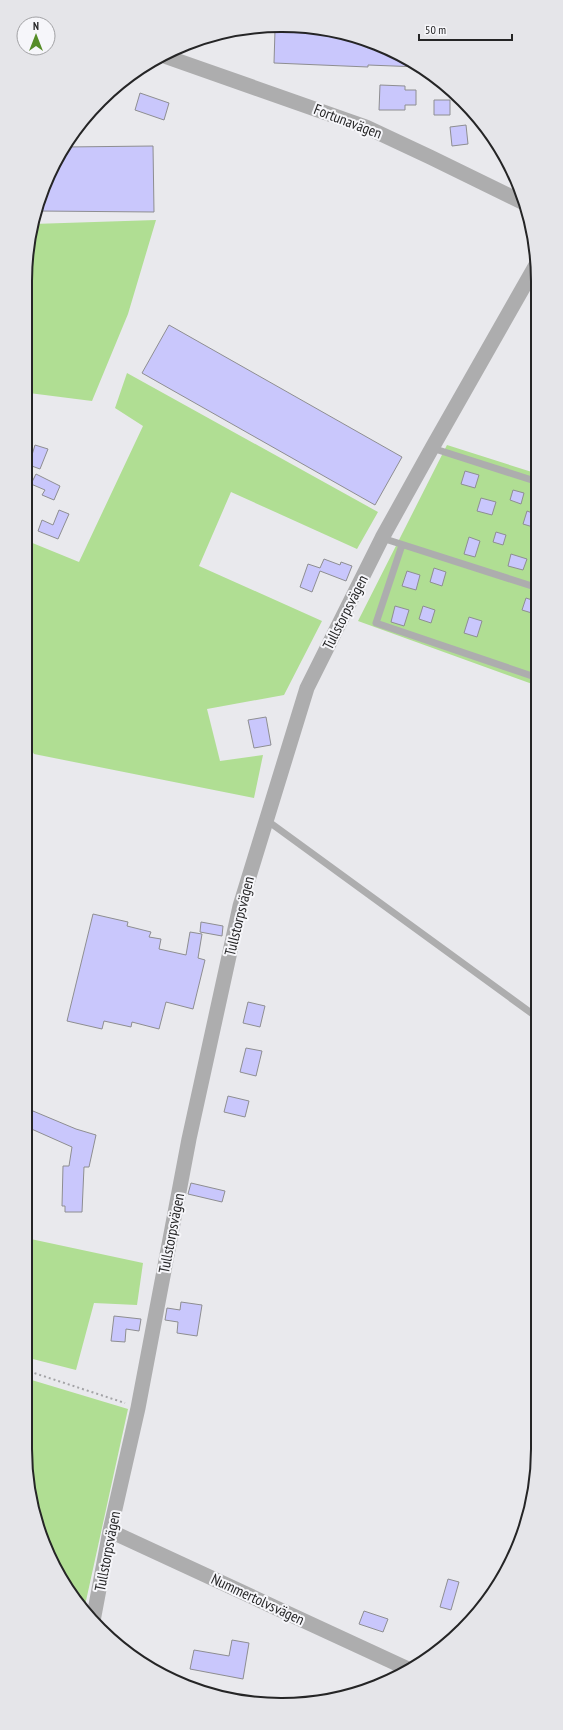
<svg xmlns="http://www.w3.org/2000/svg" width="563" height="1730" font-family="'PT Sans Narrow',sans-serif">
<rect width="100%" height="100%" fill="#e9e9ed"/>
<path fill="#b0de93" d="M156,220L128,314L92,401L29,393L30,231L33,224Z
M127,373L378,512L357,549L231,492L199,566L322,621L284,695L207,709L220,761L263,755L254,798L34,754L28,744L29,546L30,542L79,562L143,426L115,408Z
M447,445L535,473V685L358,621Z
M26,1238L143,1263L137,1305L94,1303L76,1370L25,1357Z
M25,1378L128,1409L84,1610L44,1546L25,1448Z"/>
<path fill="#c9c7fc" stroke="#8e8e91" d="M275,30H332L410,59L419,67L368,65V67L274,63Z
M380,85L405,86V90H416V105H405V110H379Z
M140,93L169,103L164,120L135,110Z
M434,100H450V115H434Z
M466,125L468,144L452,146L450,127Z
M153,146L154,212L38,211L65,147Z
M169,325L402,457L375,505L142,373Z
M35,445L48,449L40,469L29,465Z
M465,471L479,475L475,488L461,484Z
M36,474L60,486L54,500L42,495L45,490L31,484Z
M513,490L524,493L521,504L510,500Z
M481,498L496,502L492,515L477,511Z
M59,510L69,514L58,539L38,531L42,520L53,525Z
M527,511L535,514L533,527L523,524Z
M496,532L506,535L503,545L493,542Z
M469,537L480,541L475,557L464,554Z
M511,554L527,559L523,570L508,566Z
M324,559L340,565L341,562L352,566L346,581L320,571L312,592L300,587L308,564L320,568Z
M434,568L446,572L442,586L430,582Z
M407,571L420,575L416,590L402,586Z
M526,598L535,601V614L522,610Z
M395,606L409,610L404,626L391,622Z
M423,606L435,610L431,623L419,619Z
M469,617L482,621L477,637L464,633Z
M266,717L271,745L254,748L248,720Z
M93,914L128,922L127,926L151,932L149,937L161,939L159,949L186,955L190,932L202,934L198,958L205,960L193,1009L166,1002L159,1029L132,1022L131,1027L104,1021L102,1029L67,1021Z
M201,922L223,926L222,936L200,932Z
M248,1002L265,1006L260,1027L243,1023Z
M246,1048L262,1051L256,1076L240,1072Z
M228,1096L249,1101L245,1117L224,1112Z
M33,1111L76,1129L96,1135L89,1167H84L82,1212H65V1206H62L63,1166H69L72,1147L27,1127Z
M191,1183L225,1191L222,1202L188,1194Z
M181,1302L202,1305L197,1336L177,1333L178,1322L165,1320L167,1308L180,1310Z
M114,1316L141,1319L139,1331L126,1329L125,1342L111,1341Z
M448,1579L459,1582L451,1610L440,1607Z
M364,1611L388,1619L383,1632L359,1624Z
M232,1640L249,1643L243,1679L190,1669L194,1650L229,1656Z"/>
<g fill="none" stroke-linecap="round" stroke-linejoin="round">
<path stroke="#a3a3a6" stroke-width="2" stroke-dasharray="2 3" stroke-linecap="butt" d="M25,1370L125,1403"/>
<path stroke="#adadae" stroke-width="7" d="M432,448L535,481
M382,538L535,587
M402,545L376,623L535,677
M265,819L534,1015"/>
<path stroke="#adadae" stroke-width="15" d="M167,57L366,127L430,157L522,202
M110,1531L406,1668
M93,1621L110,1531L138,1408L189,1139L240,906L307,688L382,538L432,448L536,265"/>
</g>
<g text-anchor="middle" dominant-baseline="central" stroke-width="4" stroke-linejoin="round" paint-order="stroke">
<g font-size="15" fill="#252526" stroke="#f6f6fa">
<text transform="translate(348 121) rotate(21)">Fortunavägen</text>
<text transform="translate(345 612) rotate(-63)">Tullstorpsvägen</text>
<text transform="translate(239 916) rotate(-76)">Tullstorpsvägen</text>
<text transform="translate(171 1233) rotate(-79)">Tullstorpsvägen</text>
<text transform="translate(107 1551) rotate(-79)">Tullstorpsvägen</text>
<text transform="translate(258 1599) rotate(25)">Nummertolvsvägen</text>
</g>
</g>
<path d="M0 0H563V1730H0ZM281 32H282A249 249 0 0 1 531 281V1449A249 249 0 0 1 282 1698H281A249 249 0 0 1 32 1449V281A249 249 0 0 1 281 32Z" fill="#e5e5e9" fill-rule="evenodd"/>
<path fill="none" stroke="#252526" stroke-width="2" d="M281 32H282A249 249 0 0 1 531 281V1449A249 249 0 0 1 282 1698H281A249 249 0 0 1 32 1449V281A249 249 0 0 1 281 32Z"/>
<g transform="translate(36 36)"><circle r="19" fill="#f6f6fa" stroke="#a2a2a5"/>
<path d="M0-3L7 15L0 10L-7 15Z" fill="#558c27"/>
<text y="-6" font-size="11" font-weight="bold" text-anchor="middle" fill="#252526">N</text>
</g>
<path d="M419 34v6h93v-6" fill="none" stroke="#252526" stroke-width="2"/>
<text x="425" y="34" font-size="12" fill="#252526" stroke="#f6f6fa" stroke-width="3" paint-order="stroke">50 m</text>
</svg>
